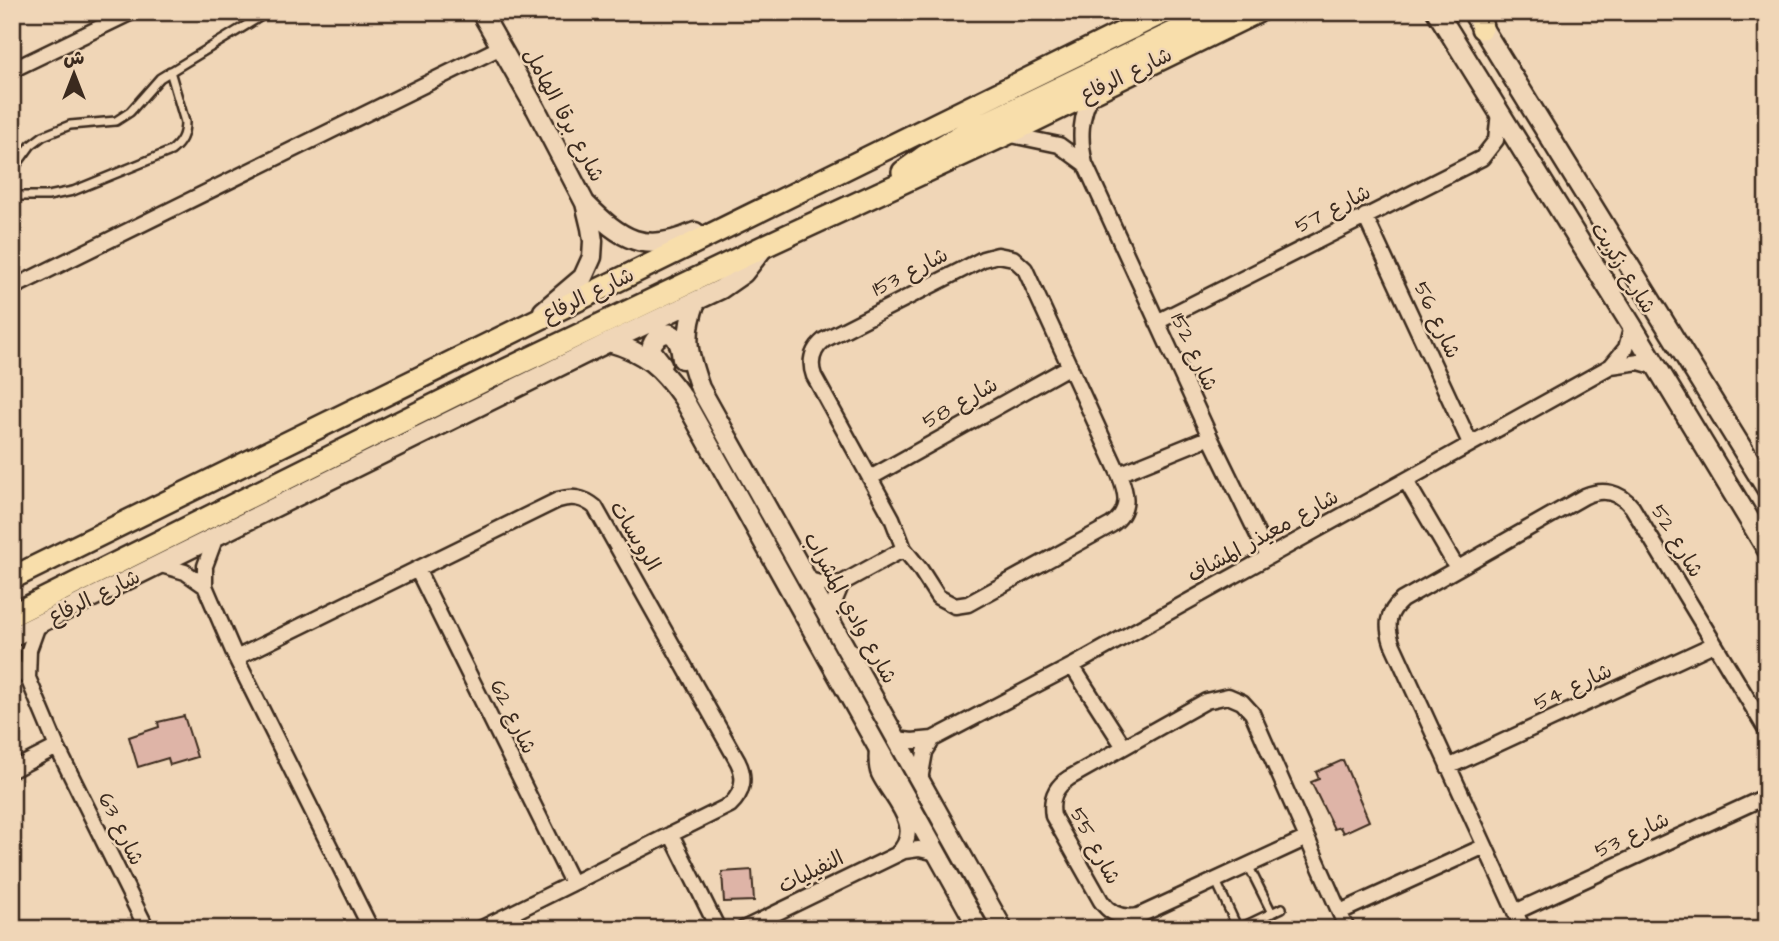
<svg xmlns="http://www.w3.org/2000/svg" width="1779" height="941" font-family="'Architects Daughter','Playpen Sans Arabic',sans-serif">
<rect width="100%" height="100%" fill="#f0d6b7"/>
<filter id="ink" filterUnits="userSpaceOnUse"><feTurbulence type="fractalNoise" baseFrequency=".0143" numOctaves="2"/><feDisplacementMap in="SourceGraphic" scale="14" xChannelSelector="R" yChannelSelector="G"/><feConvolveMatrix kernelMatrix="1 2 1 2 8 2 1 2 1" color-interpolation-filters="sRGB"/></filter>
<g filter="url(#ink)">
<path fill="#deb4a7" stroke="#3b2a1e" stroke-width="2" d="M184,716L197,757L170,765L168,758L138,767L129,737L159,727L158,722Z
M1343,760L1369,821L1343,833L1340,827L1334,829L1311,782L1319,779L1316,772Z
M752,870L754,901L724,902L722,872Z"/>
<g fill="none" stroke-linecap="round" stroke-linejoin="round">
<defs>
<path id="service" d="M12,171L31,145L43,136L70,125L116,121L130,112L160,78L268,12
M12,196H48L73,191L171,151C181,143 185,135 185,122L170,71
M1248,865L1272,913
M1216,881L1238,929
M1238,929L1282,908"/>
<path id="minor" d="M12,70L132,12
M1093,91C1080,116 1079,138 1085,164L1210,437L1268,556
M1007,134L1059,145L1085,164
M1365,216L1470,443
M998,255L1013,258L1025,269L1119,474C1127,494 1131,511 1111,525L968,604L955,606L938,597L920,569L904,549L892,518L814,376C809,362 812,350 824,340L983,259Z
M12,288L501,47
M1157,322L1482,158L1496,140L1499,112
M1611,366L1626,348L1632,326
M1119,474L1210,437
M870,478L1070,366
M1406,481L1457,568
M215,539L205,566V586L236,658L371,929
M161,565L185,572L205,586
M417,569L572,883
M809,580L823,584L842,583L904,549
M831,620L835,600L842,583
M38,625L29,650L28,678L57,747L147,929
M236,658L558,500C572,496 583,497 595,507L738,762C746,778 743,793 730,805L480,929
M12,665L28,678
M1072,666L1124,747
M1228,696L1242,702L1252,713L1307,838L1138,916C1122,919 1110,914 1101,901L1053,816C1050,799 1055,787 1069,778L1206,701Z
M897,739L912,741L933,739L1072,666L1611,366L1639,362L1657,367
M877,747C877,756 875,765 879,774C891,799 925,828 897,854
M1448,767L1714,644
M12,770L57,747
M920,780L925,752L933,739
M671,834L718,929
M1307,838L1347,929
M1340,912L1485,846
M1515,912L1767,796
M743,929L904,851L919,849L937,853
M1523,929L1392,643C1386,625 1387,613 1402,600L1585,496C1603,488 1620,492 1632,507L1767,731"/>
<path id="tertiary" d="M481,12L536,109L585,203L591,228L593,241L592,257L583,277L543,311
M585,203C622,240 644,255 695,232
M696,301C683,337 688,354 700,388L1003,929
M609,342C645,352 662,368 683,398L979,929
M662,364L651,350C652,336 671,325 678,342C681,347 681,354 682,359
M12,637L609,342L721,289L744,273L766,245"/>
<path id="secondary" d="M1437,12L1632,326L1767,549
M1475,16L1767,489"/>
<path id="primary" d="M1479,12L1482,28
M903,172L925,156L963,134L1216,12
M12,578L1164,12
M12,615L489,378L767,245L1007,134L1257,12"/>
</defs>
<use href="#service" stroke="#3b2a1e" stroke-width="12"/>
<use href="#minor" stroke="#3b2a1e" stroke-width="19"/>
<use href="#tertiary" stroke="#3b2a1e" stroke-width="23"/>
<use href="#secondary" stroke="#3b2a1e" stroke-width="24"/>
<use href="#primary" stroke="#3b2a1e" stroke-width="26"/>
<use href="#service" stroke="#f0d6b7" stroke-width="7"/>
<use href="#minor" stroke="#f0d6b7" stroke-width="14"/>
<use href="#tertiary" stroke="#f0d6b7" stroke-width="18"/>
<use href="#secondary" stroke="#f0d6b7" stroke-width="19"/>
<use href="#primary" stroke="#f8deab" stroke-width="21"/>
</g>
</g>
<g text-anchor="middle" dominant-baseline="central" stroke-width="5" stroke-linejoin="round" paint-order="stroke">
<g font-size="21" fill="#3b2a1e" stroke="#f0d6b7">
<text transform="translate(1126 75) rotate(-26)">شارع الرفاع</text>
<text transform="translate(564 115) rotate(62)">شارع برقا الهامل</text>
<text transform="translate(1333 209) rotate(-27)">شارع 57</text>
<text transform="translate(1623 268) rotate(58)">شارع زكريت</text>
<text transform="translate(910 272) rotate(-27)">شارع 153</text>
<text transform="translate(588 295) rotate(-26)">شارع الرفاع</text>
<text transform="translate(1437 320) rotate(65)">شارع 56</text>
<text transform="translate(1194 352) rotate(65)">شارع 152</text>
<text transform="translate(960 403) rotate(-29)">شارع 58</text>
<text transform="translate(635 536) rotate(59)">الرويسات</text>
<text transform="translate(1263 536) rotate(-29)">شارع معيذر المشاف</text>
<text transform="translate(1677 541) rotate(59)">شارع 52</text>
<text transform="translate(94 597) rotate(-26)">شارع الرفاع</text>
<text transform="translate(850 608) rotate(61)">شارع وادي المشراب</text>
<text transform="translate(1573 687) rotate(-25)">شارع 54</text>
<text transform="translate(513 717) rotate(64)">شارع 62</text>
<text transform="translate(121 829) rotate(64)">شارع 63</text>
<text transform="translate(1632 835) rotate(-25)">شارع 53</text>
<text transform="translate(1095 846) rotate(62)">شارع 55</text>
<text transform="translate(811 872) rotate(-26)">النفيليات</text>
</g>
</g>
<rect width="1779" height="941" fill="none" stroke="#f0d6b7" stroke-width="42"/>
<rect x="21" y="21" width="1737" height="899" fill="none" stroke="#3b2a1e" stroke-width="2.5" filter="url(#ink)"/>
<g transform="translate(74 74)" stroke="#f0d6b7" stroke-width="5" paint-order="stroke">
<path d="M0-5L12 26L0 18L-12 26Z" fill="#3b2a1e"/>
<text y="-10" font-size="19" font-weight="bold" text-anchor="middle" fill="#3b2a1e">ش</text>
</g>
</svg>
